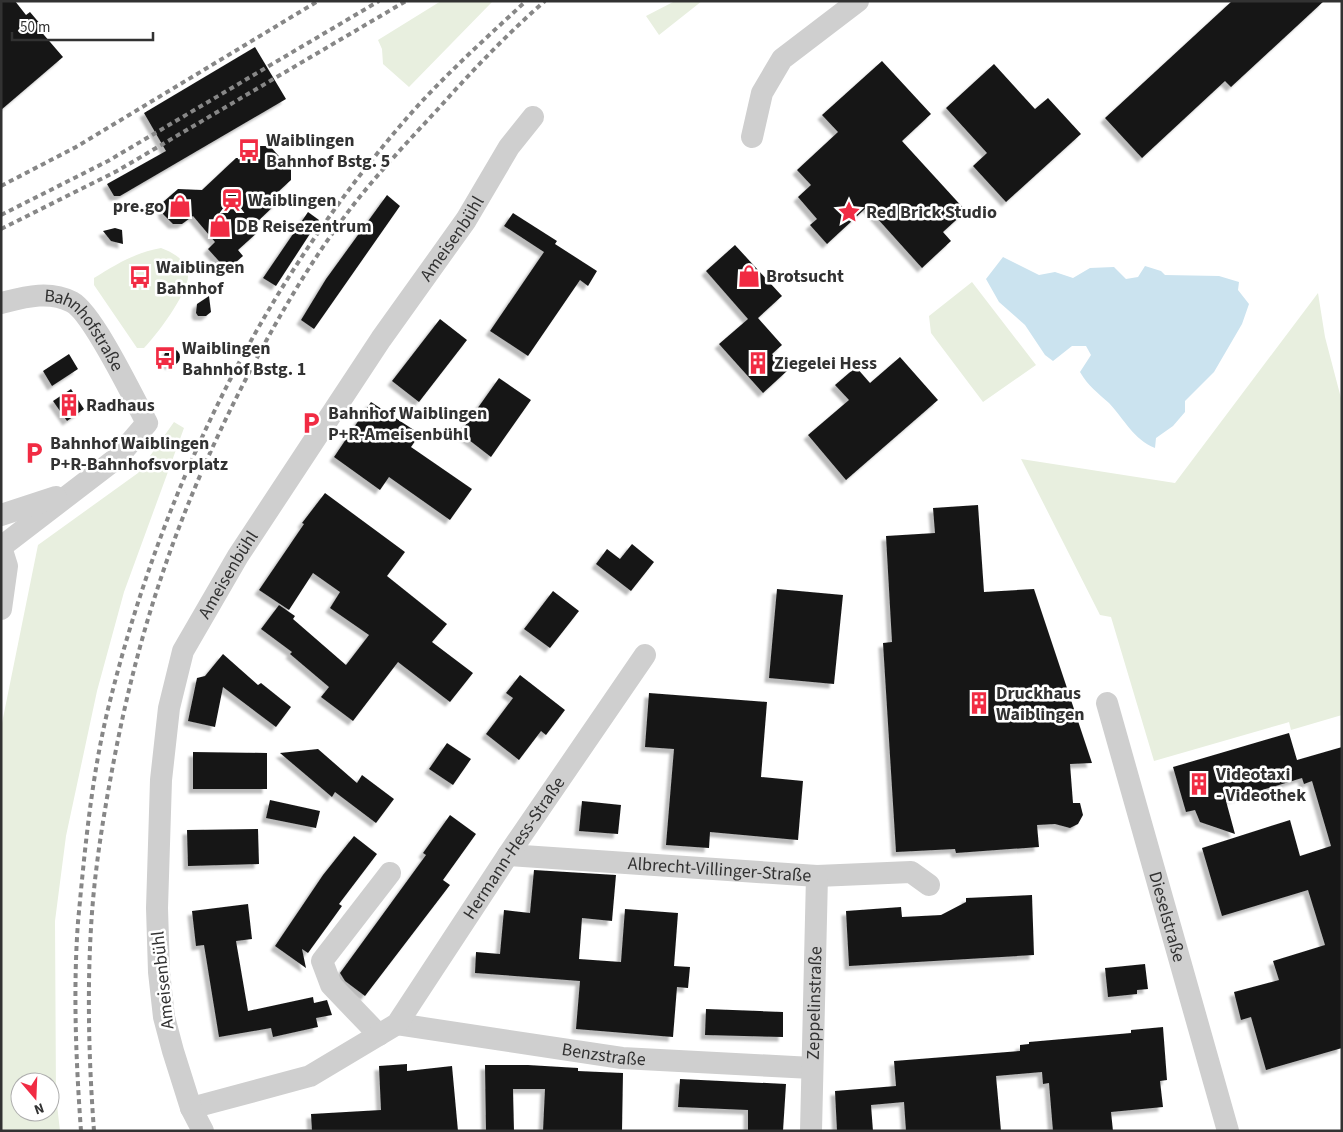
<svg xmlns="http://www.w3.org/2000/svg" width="1343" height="1132" font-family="'Source Sans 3',sans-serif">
<defs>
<filter id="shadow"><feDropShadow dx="-4.5" dy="4.5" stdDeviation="1" flood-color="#0004"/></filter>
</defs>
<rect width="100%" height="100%" fill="#fff"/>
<path fill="#e8efdf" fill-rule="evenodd" d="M441,1H493L409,87L383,64L382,49L378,40Z
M675,1H702L659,35L646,16Z
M161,248C174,253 185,259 188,274C190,291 156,336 144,348H137L94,285V278C115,265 136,252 161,248Z
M972,282L1036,365L983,402L931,333L929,316Z
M1318,293L1325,337L1342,402V715L1291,730L1289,722L1286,723L1154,761L1111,617L1100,615L1021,459L1175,483Z
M174,422L184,428L124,592L97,691L66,836L55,921L56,1096L60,1131H1V728L38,545L138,473ZM20,1082H50V1112H20Z"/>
<path fill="#cbe3ef" d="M1003,257L1039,275L1055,272L1073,278L1090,268L1114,267L1126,279L1138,277L1145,266L1161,271L1165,275L1219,276L1239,282L1238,290L1249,304L1242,324L1214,372L1185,401V412L1173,426L1156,438L1155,448C1133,439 1125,420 1109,403C1097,392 1089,387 1080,372L1091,355L1086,346H1072L1053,361L1045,355L1025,325L999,302L986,279Z"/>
<path fill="#191919" filter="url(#shadow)" d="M1,1H15L26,15L30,12L41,25L38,28L63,57L1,110Z
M1232,1H1324L1231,87L1225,81L1142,158L1105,118Z
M255,47L286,99L120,196H114L107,184L166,151L144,113Z
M882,61L931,114L902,141L966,211L943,232L951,241L922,268L867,207L827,244L810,225L817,219L798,197L811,185L797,170L838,132L822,115Z
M994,64L1035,109L1048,98L1081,134L1006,202L973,166L987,153L946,108Z
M258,146H270L291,170V180L278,192V202L253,226L258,232L238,250L243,256L227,270L208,249L215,242L193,216L182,224H173L163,214L162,203L178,189L202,190L236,158H246Z
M387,195L400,206L314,329L301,320L326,279Z
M308,212L319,220L276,286L263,278Z
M513,213L557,241L555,244L597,271L588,286L580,280L528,356L490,331L544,252L504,226Z
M115,228L122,230L123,244L111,241L103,231Z
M735,245L782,296L758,318L782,345L772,354L787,371L763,393L719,344L748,319L706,271Z
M209,296L211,312L206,316H198L196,313L197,304Z
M440,319L467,340L419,402L392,381Z
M164 357a8 8 0 1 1 16 0a8 8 0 1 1-16 0Z
M69,354L78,369L52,386L43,371Z
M900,357L938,400L846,480L808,435L849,400L835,385L856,367L870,383Z
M499,378L531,400L491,457L460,433Z
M71,389L84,409L67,421L53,401Z
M371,402L420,434L411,447L472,489L450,520L389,477L380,490L334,457Z
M325,493L405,552L387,576L447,624L432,642L473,673L450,702L398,662L353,721L321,697L329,687L290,654L292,652L261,629L279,605L295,616L293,619L346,665L369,635L330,608L340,592L313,573L289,610L259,590L304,524L302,523Z
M978,505L984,592L1034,589L1092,763L1070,764L1073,803H1080L1083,815L1078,824L1070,828L1055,824L1037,825L1039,847L956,853L955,849L896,852L883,643L892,642L886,536L935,533L933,508Z
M632,544L654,562L631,591L596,564L607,549L620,559Z
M777,589L843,595L834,684L769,678Z
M553,591L579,611L550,648L524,629Z
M223,654L258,685L261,683L291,707L276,727L223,687L215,727L188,721L197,678L205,676Z
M520,675L565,710L546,735L541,731L519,760L486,734L513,698L506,693Z
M649,693L767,702L761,777L803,781L798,840L710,832L709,848L666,845L674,749L645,747Z
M1289,733L1297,760L1342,747V1048L1266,1070L1251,1017L1241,1020L1234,992L1279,980L1273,961L1325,945L1308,890L1222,916L1202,848L1290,820L1300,856L1331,846L1312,781L1304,784L1302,778L1226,801L1235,834L1200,822L1195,810L1186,812L1173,767Z
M447,743L471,759L453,785L429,769Z
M318,749L357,783L362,775L394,799L376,823L335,792L332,797L280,753Z
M193,752L267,753V789H193Z
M270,800L320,811L316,828L266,818Z
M582,801L621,805L618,834L579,831Z
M450,815L476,834L443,880L450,885L365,996L345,981L340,973L426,855L423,853Z
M258,829L259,864L188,866L187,830Z
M354,836L377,854L339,904L342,906L308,953L302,949L306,968L275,946L323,875Z
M534,870L616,875L612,921L582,918L579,959L621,962L625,909L678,913L674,966L690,967L688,988L677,987L673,1037L576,1029L580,981L475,973L476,952L500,954L504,910L530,913Z
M1032,895L1034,955L849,966L846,911L901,907L902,917L941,915L966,902V898Z
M248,904L252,939L236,941L248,1011L313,997L314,1003L327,1000L332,1015L316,1018L318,1027L273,1037L271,1028L219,1037L204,945L196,946L192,911Z
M1145,964L1148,989L1137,990V994L1108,997L1105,968Z
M706,1009L783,1012V1037L705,1035Z
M1163,1027L1167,1080L1160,1081L1163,1107L1111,1112L1113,1131H1053L1049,1083L1043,1084L1042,1072L996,1076L1001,1131H906L904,1102L871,1105L873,1131H837L835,1091L896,1086L894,1061L1020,1051V1045L1029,1044V1042L1131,1033V1030Z
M407,1064V1071L452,1066L458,1131H312L311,1114L381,1110L379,1066Z
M485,1065H528L578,1068V1071L623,1073L622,1131H543L545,1089H513L514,1131H486Z
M680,1079L786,1084L783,1131H748V1110L678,1107Z"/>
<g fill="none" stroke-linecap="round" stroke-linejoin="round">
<g stroke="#cfcfcf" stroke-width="22">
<path d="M752,137L762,93L782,59L858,1"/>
<path id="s1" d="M1,303C25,297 49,290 72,302C93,313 134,399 147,423L117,458L1,547"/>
<path d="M1,515L56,497"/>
<path d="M1,547L7,566L1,609"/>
<path id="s2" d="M1107,703L1228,1131"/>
<path id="s3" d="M508,855L817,876L911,872L929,885"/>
<path id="s4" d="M397,1024L622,1058L812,1068"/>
<path d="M379,1035L331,985L322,961L390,873"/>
<path id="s5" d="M191,1108L310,1076L397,1024L508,855L645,655"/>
<path id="s6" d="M203,1131L191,1108L173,1051L164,1017L159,972L157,908L161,780L169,708L183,651L238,556L381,339L466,220L509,147L533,117"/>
<path id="s7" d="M811,1131L817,876"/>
</g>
<path stroke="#878787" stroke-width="4" stroke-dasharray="5 4" stroke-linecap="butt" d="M1,186L76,147L318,1
M1,215L108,161L379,1
M1,229L117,171L406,1
M81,1131C76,1062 73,990 78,922C85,847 92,770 111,697C164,487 259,291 400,126C438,81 483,41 526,1
M94,1131C89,1063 87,995 91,928C94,873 103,818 113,765C140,621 182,501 250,371C281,312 316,252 358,199C383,168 411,138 438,109C472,71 507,34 545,1"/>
</g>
<defs>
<symbol id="bus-bare" viewBox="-9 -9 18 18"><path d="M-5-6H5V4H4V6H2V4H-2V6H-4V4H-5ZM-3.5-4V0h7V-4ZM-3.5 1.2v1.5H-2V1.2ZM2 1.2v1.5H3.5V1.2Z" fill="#f12b43" stroke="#fff" stroke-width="2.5" paint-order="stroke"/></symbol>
<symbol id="station-bare" viewBox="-9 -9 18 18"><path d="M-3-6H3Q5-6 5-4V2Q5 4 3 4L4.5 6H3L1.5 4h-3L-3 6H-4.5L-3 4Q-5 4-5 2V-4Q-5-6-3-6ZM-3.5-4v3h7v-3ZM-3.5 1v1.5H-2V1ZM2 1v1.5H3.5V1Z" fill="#f12b43" stroke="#fff" stroke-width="2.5" paint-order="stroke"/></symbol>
<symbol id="shop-bare" viewBox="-9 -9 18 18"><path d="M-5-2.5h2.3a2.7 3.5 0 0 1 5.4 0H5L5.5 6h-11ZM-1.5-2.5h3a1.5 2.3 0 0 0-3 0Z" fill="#f12b43" stroke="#fff" stroke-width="2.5" paint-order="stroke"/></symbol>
<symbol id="sight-bare" viewBox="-9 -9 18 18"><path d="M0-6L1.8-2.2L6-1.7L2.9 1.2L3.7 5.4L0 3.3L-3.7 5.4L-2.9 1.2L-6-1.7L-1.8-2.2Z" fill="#f12b43" stroke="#fff" stroke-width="2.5" paint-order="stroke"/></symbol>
<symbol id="building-bare" viewBox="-9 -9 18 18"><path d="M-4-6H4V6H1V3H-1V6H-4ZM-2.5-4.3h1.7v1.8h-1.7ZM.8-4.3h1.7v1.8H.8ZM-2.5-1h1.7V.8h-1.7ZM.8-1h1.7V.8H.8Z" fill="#f12b43" stroke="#fff" stroke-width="2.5" paint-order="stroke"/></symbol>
<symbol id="parking-bare" viewBox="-9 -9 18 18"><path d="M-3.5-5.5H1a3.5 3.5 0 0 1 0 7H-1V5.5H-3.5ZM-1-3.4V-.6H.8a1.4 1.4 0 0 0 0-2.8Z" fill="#f12b43" stroke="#fff" stroke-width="2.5" paint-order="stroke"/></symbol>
</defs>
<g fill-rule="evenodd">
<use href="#bus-bare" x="233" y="134" width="32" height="32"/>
<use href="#station-bare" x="216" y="184" width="32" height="32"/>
<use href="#shop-bare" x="164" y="190" width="32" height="32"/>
<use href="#sight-bare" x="833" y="196" width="32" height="32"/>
<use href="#shop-bare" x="204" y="210" width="32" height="32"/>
<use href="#shop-bare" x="733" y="260" width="32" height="32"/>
<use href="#bus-bare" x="124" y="261" width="32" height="32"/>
<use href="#bus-bare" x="149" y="342" width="32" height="32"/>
<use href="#building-bare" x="742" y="347" width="32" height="32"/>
<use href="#building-bare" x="53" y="389" width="32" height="32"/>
<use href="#parking-bare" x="295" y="407" width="32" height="32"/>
<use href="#parking-bare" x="18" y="437" width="32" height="32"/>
<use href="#building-bare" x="963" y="687" width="32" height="32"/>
<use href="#building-bare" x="1183" y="768" width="32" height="32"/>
</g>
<g text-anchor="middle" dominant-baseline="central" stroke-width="5" stroke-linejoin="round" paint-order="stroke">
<g font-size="18" font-weight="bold" fill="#323232" stroke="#fff" text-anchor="start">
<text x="266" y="140">Waiblingen<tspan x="266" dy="21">Bahnhof Bstg. 5</tspan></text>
<text x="248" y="200">Waiblingen</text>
<text x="164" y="206" text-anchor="end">pre.go</text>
<text x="866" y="212">Red Brick Studio</text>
<text x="236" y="226">DB Reisezentrum</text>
<text x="156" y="267">Waiblingen<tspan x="156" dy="21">Bahnhof</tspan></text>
<text x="766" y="276">Brotsucht</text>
<text x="182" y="348">Waiblingen<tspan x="182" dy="21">Bahnhof Bstg. 1</tspan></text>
<text x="774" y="363">Ziegelei Hess</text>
<text x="86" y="405">Radhaus</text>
<text x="328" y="413">Bahnhof Waiblingen<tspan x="328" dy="21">P+R-Ameisenbühl</tspan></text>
<text x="50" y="443">Bahnhof Waiblingen<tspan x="50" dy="21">P+R-Bahnhofsvorplatz</tspan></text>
<text x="996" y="693">Druckhaus<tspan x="996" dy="21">Waiblingen</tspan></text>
<text x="1216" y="774">Videotaxi<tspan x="1216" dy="21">- Videothek</tspan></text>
</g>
<g font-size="18" fill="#323232" stroke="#fff">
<text stroke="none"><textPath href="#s6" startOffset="982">Ameisenbühl</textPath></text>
<text stroke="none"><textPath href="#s1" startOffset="100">Bahnhofstraße</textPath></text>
<text stroke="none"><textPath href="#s6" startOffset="578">Ameisenbühl</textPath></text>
<text stroke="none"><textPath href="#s5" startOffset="436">Hermann-Hess-Straße</textPath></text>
<text stroke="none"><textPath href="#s3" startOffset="212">Albrecht-Villinger-Straße</textPath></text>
<text stroke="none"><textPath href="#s2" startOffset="222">Dieselstraße</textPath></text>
<text transform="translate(163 980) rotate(-96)">Ameisenbühl</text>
<text stroke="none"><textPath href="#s7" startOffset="128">Zeppelinstraße</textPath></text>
<text stroke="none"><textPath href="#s4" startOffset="209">Benzstraße</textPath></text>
</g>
</g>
<rect width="1343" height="1132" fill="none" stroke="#323232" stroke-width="5"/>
<g transform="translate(35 1097) rotate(161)"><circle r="24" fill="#ffffff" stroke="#adadad"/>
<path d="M0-4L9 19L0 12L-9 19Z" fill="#f12b43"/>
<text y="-8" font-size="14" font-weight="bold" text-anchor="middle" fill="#323232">N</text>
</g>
<path d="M12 32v8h141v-8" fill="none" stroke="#323232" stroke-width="2.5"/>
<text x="20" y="32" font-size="15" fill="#323232" stroke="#ffffff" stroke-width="4" paint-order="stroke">50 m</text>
</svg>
